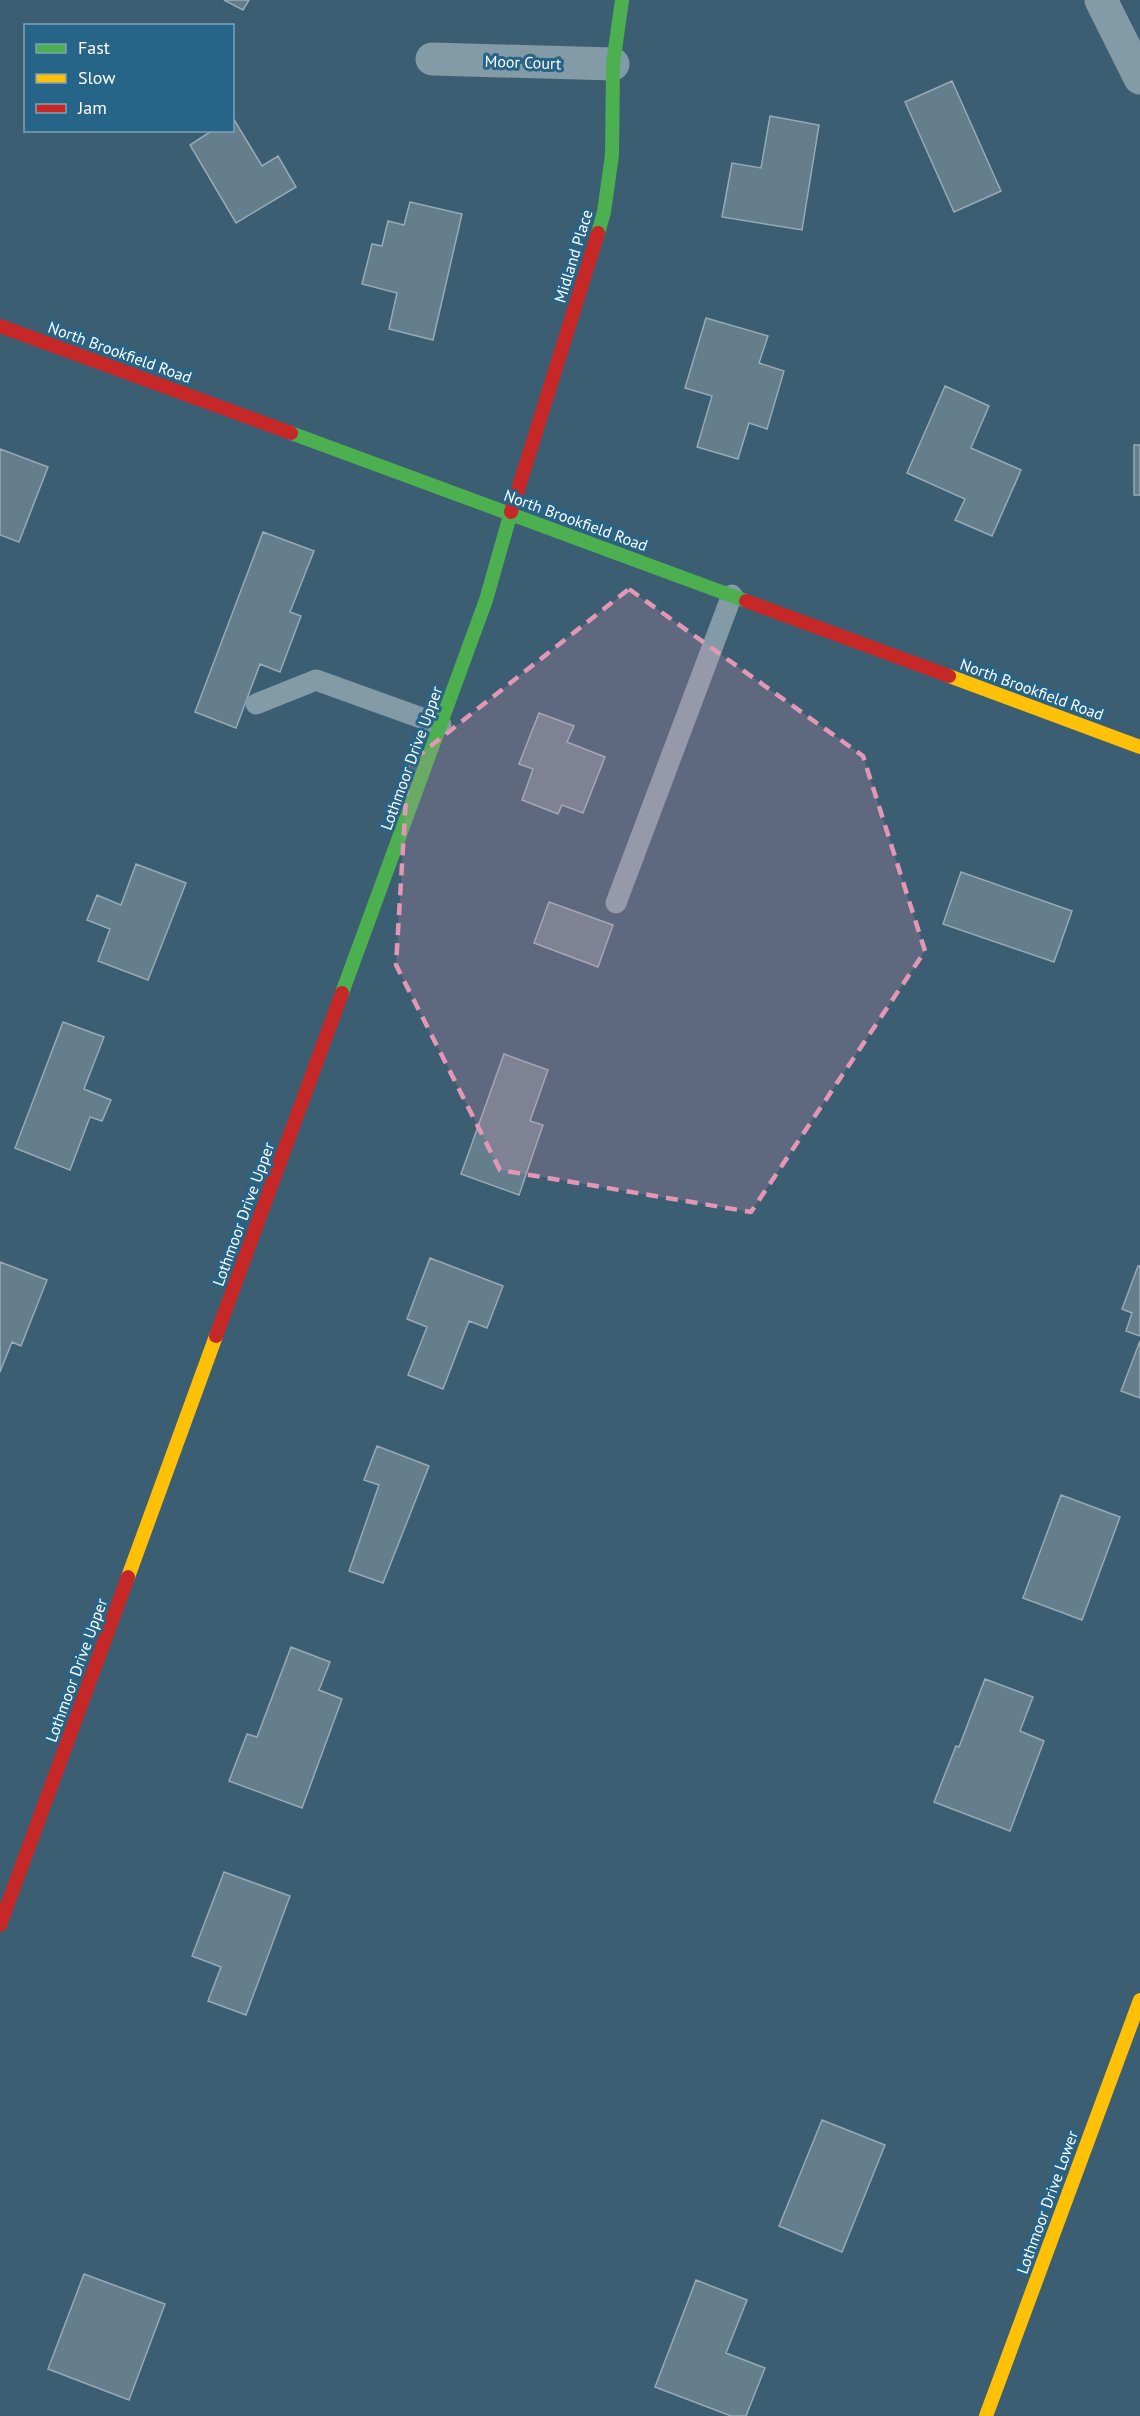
<svg xmlns="http://www.w3.org/2000/svg" width="1140" height="2416" font-family="'PT Sans',sans-serif">
<rect width="100%" height="100%" fill="#3c5e72"/>
<path fill="#647e8c" stroke="#97aab6" stroke-width="1.5" d="M224,0H249L243,10Z
M952,81L1001,191L954,212L905,102Z
M770,116L819,125L802,230L722,217L732,163L761,168Z
M233,118L262,166L278,156L296,187L236,223L190,145L213,130H232Z
M410,202L462,214L433,340L389,329L397,293L362,284L372,244L382,246L388,221L404,225Z
M706,318L768,336L759,363L784,371L767,429L749,423L738,459L697,447L712,396L685,388Z
M945,386L989,406L971,448L1021,470L992,536L955,520L965,499L907,473Z
M1134,445H1140V495H1134Z
M0,449L48,467L19,542L0,535Z
M263,532L314,551L290,612L301,616L280,672L260,664L236,728L195,712Z
M539,713L574,726L567,742L605,757L583,813L562,805L558,814L522,800L533,769L519,764Z
M136,864L186,883L148,980L98,961L110,929L87,920L97,895L121,905Z
M961,872L1072,911L1054,962L943,924Z
M549,902L613,925L598,967L534,943Z
M63,1022L104,1037L84,1089L111,1100L102,1121L90,1117L70,1170L15,1148Z
M504,1054L548,1070L530,1121L543,1125L519,1195L461,1174Z
M430,1258L503,1286L487,1328L469,1321L443,1389L408,1375L427,1327L407,1319Z
M0,1262L47,1280L21,1346L12,1342L0,1372Z
M1138,1266H1140V1336L1126,1331L1132,1313L1122,1309Z
M1140,1341V1398L1121,1391Z
M377,1446L429,1466L383,1583L349,1571L379,1485L364,1480Z
M1061,1495L1120,1517L1082,1620L1023,1598Z
M291,1647L330,1662L319,1690L342,1699L302,1808L229,1781L247,1734L257,1737Z
M985,1679L1033,1697L1020,1731L1044,1741L1010,1831L934,1802L956,1746L959,1747Z
M224,1872L290,1896L246,2015L208,2001L221,1967L192,1956Z
M822,2120L885,2145L842,2252L779,2226Z
M84,2274L165,2304L129,2400L48,2369Z
M696,2280L747,2300L726,2353L765,2368L746,2416H731L655,2387Z"/>
<g fill="none" stroke-linecap="round" stroke-linejoin="round">
<path stroke="#839aa7" stroke-width="21" d="M256,704L316,680L441,725
M616,903L732,595"/>
<path stroke="#839aa7" stroke-width="33" d="M1101,0L1140,78
M432,59L613,64"/>
<path stroke="#4caf50" stroke-width="14" d="M598,233L604,212L612,155L613,64L622,0
M291,433L746,601
M342,993L486,600L511,512"/>
<path stroke="#ffc107" stroke-width="14" d="M949,676L1140,747
M128,1577L216,1336
M986,2416L1140,2000"/>
<path stroke="#c62828" stroke-width="14" d="M0,326L291,433
M511,512L598,233
M746,601L949,676
M216,1336L342,993
M0,1925L128,1577"/>
</g>
<path fill="#e497b5" fill-opacity="0.2" stroke="#e497b5" stroke-width="4.5" stroke-dasharray="12 8" stroke-linejoin="round" d="M629,589L863,756L925,951L751,1212L500,1170L396,965L408,764Z"/>
<g text-anchor="middle" dominant-baseline="central" stroke-width="6" stroke-linejoin="round" paint-order="stroke">
<g font-size="16" fill="#fff" stroke="#266488">
<text transform="translate(523 62) rotate(2)">Moor Court</text>
<text transform="translate(573 256) rotate(-73)">Midland Place</text>
<text transform="translate(120 352) rotate(20)">North Brookfield Road</text>
<text transform="translate(576 520) rotate(20)">North Brookfield Road</text>
<text transform="translate(1032 689) rotate(20)">North Brookfield Road</text>
<text transform="translate(411 758) rotate(-70)">Lothmoor Drive Upper</text>
<text transform="translate(243 1214) rotate(-70)">Lothmoor Drive Upper</text>
<text transform="translate(76 1670) rotate(-70)">Lothmoor Drive Upper</text>
<text transform="translate(1047 2202) rotate(-70)">Lothmoor Drive Lower</text>
</g>
</g>
<rect x="24" y="24" width="210" height="108" fill="#266488" stroke="#7da2b8" stroke-width="1.5"/>
<rect x="36" y="44" width="30" height="9" fill="#4caf50" stroke="#7da2b8" stroke-width="1.5"/>
<text x="78" y="54" font-size="18" fill="#ffffff">Fast</text>
<rect x="36" y="74" width="30" height="9" fill="#ffc107" stroke="#7da2b8" stroke-width="1.5"/>
<text x="78" y="84" font-size="18" fill="#ffffff">Slow</text>
<rect x="36" y="104" width="30" height="9" fill="#c62828" stroke="#7da2b8" stroke-width="1.5"/>
<text x="78" y="114" font-size="18" fill="#ffffff">Jam</text>
</svg>
